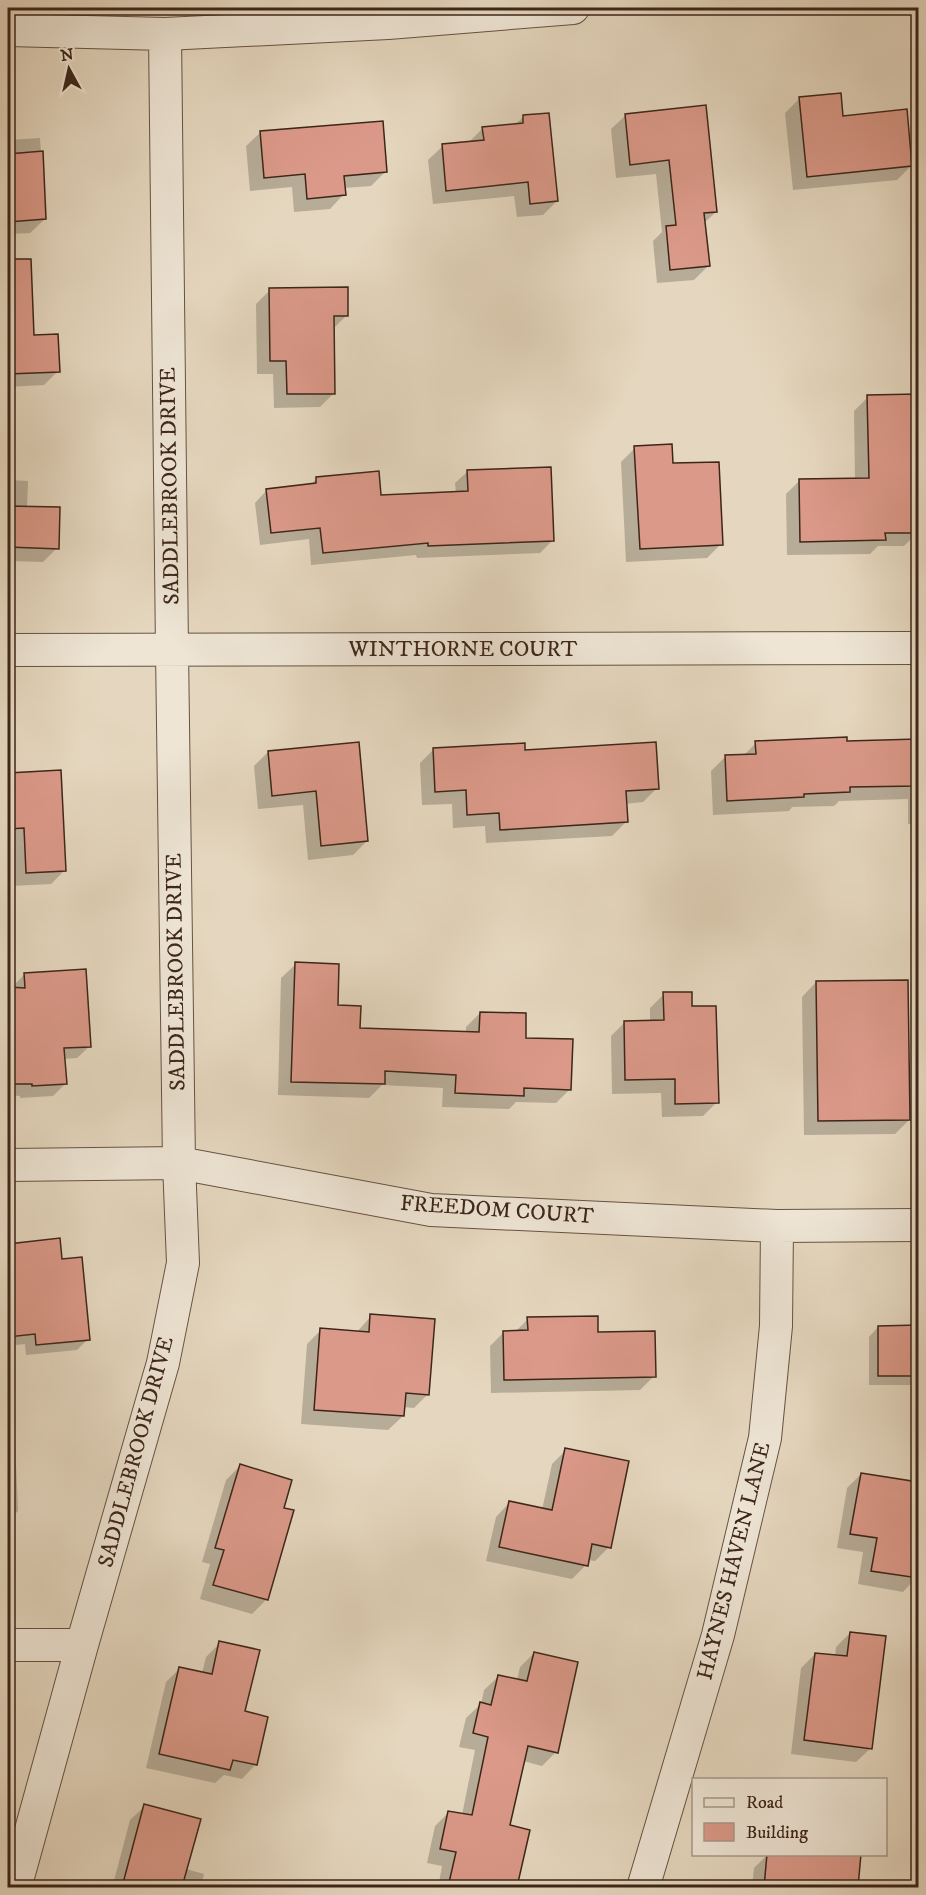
<svg xmlns="http://www.w3.org/2000/svg" width="926" height="1895" font-family="'IM FELL DW Pica',serif">
<rect width="100%" height="100%" fill="#e5d7bf"/>
<filter id="stains"><feTurbulence type="fractalNoise" baseFrequency=".00333" numOctaves="4"/><feColorMatrix values="0 0 0 0 .2 0 0 0 0 .09 0 0 0 0 .02 0 0 0 .5 -.17"/></filter>
<radialGradient id="worn" r=".72"><stop offset=".6" stop-color="#630" stop-opacity="0"/><stop offset="1" stop-color="#630" stop-opacity=".3"/></radialGradient>
<path fill="#0003" d="M799,99L842,117L911,166L897,180L793,190L785,113Z
M705,107L716,212L704,223L708,266L694,280L657,283L653,241L662,232L656,174L616,178L611,129L626,115Z
M523,117L557,201L543,215L517,217L514,196L433,204L428,160L443,146L469,142L483,128L515,125Z
M261,132L385,172L371,186L344,188V194L330,209L294,212L292,187L250,191L246,146Z
M40,138L45,219L30,233L8,234V140Z
M31,287L33,336L58,371L44,385L8,387V288Z
M270,290L347,315L333,329L334,393L320,407L274,408L273,374H257L256,304Z
M917,396L918,532L904,546H878L870,554L787,555L786,494L800,480H855L854,411L868,397Z
M635,448L671,465L721,544L707,558L626,562L621,462Z
M468,471L552,541L540,553L417,558L416,555L311,565L309,539L260,545L255,503L267,490L310,486L316,479L379,497L456,493L455,483Z
M8,480L28,481L27,508L57,548L43,562L8,561Z
M918,740V824H908V799L839,801L834,806L792,807L789,811L713,815L711,771L725,757L743,756L756,743Z
M357,744L367,841L353,855L308,860L303,805L258,809L254,766L268,752Z
M434,749L524,752L657,788L643,802L625,804L626,822L612,836L486,843L485,826L453,828L452,804L422,805L420,763Z
M60,771L65,870L51,884L12,886L10,842H8V774Z
M296,964L358,1030L466,1033V1027L480,1013L524,1039L570,1089L556,1103L516,1102L509,1109L442,1107L443,1088L382,1085L369,1098L278,1095L281,978Z
M25,974L90,1046L77,1058L63,1059L65,1084L53,1096L20,1098V1096L8,1095V989H13V986Z
M816,982L909,1120L895,1134L804,1135L802,997Z
M664,994L691,1007L717,1102L703,1116L662,1117L661,1093L612,1094L611,1036L625,1022H650V1008Z
M27,1242L60,1261L88,1339L77,1350L26,1355L25,1344L8,1346V1245Z
M371,1316L428,1394L414,1408L403,1407V1416L388,1430L301,1424L307,1344L321,1330L357,1332Z
M528,1319L654,1376L640,1390L491,1393L490,1346L504,1332H515Z
M878,1327H918V1385H869V1337Z
M8,1439H15L18,1511L8,1521Z
M566,1450L609,1547L595,1561L588,1560L586,1565L572,1579L486,1561L496,1517L510,1502L542,1510L552,1464Z
M240,1466L282,1509L292,1511L266,1600L252,1614L200,1599L210,1564L202,1562L226,1480Z
M861,1474L918,1484V1568L917,1577L903,1592L858,1584L863,1552L837,1548L847,1488Z
M850,1633L871,1748L856,1762L791,1754L801,1668L815,1654L835,1656L836,1647Z
M220,1643L243,1712L256,1764L242,1779L224,1775L215,1783L146,1768L166,1682L180,1668L202,1673L206,1657Z
M534,1653L556,1752L542,1766L523,1761L508,1827L528,1831L516,1888H438L442,1866L427,1863L435,1826L449,1812L462,1815L475,1750L459,1747L466,1718L481,1704L484,1690L499,1676L517,1680L520,1667Z
M145,1806L186,1869L204,1874L201,1888H112L130,1820Z
M768,1854H860L857,1888H752L754,1868Z"/>
<path fill="#db9989" stroke="#3d2619" stroke-width="1.5" d="M841,93L843,116L907,109L912,166L807,177L799,97Z
M706,105L717,212L704,213L710,266L670,270L666,226L676,225L669,160L630,165L625,114Z
M549,113L558,201L530,204L528,182L446,191L442,144L484,140L482,127L523,123V115Z
M383,121L387,172L344,176L346,195L307,199L305,174L264,178L260,131Z
M43,151L46,219L8,222V154Z
M8,259H31L34,335L58,334L60,372L8,374Z
M348,287V316H334L335,394H287L286,361H270L269,288Z
M918,394V533H885L886,540L800,542L799,479L869,478L867,395Z
M672,444L673,463L719,462L723,545L640,549L634,446Z
M551,467L554,541L428,546V543L323,553L320,528L271,533L266,489L316,483V477L379,471L381,495L468,491L467,470Z
M8,506L60,507L59,549L8,547Z
M847,737V741L918,739V786L850,787V792L804,794V797L727,801L725,755L756,754L755,741Z
M359,742L368,841L321,846L316,791L272,796L268,751Z
M656,742L659,789L626,791L628,822L500,830L499,813L467,815L466,790L435,792L433,748L525,743V750Z
M61,770L66,871L26,873L24,828L8,829V773Z
M295,962L339,964L338,1005L361,1006L360,1028L479,1032L480,1012L526,1013V1038L573,1039L571,1090L524,1088V1096L455,1093L456,1075L385,1071V1084L291,1082Z
M86,969L91,1047L64,1048L67,1084L32,1086V1084H8V987L25,988L24,973Z
M908,980L910,1120L818,1121L816,981Z
M663,992H692V1006H716L719,1103L675,1104V1079L625,1080L624,1021L664,1020Z
M60,1238L62,1259L82,1257L90,1340L36,1345L35,1334L8,1337V1244Z
M370,1314L435,1319L429,1395L406,1393L404,1416L314,1410L320,1328L369,1332Z
M598,1316V1332L655,1331L656,1377L504,1380L503,1331L528,1330L527,1317Z
M918,1325V1376H878V1326Z
M565,1448L629,1461L611,1548L592,1544L588,1566L499,1547L509,1501L552,1510Z
M240,1464L292,1480L284,1508L294,1510L268,1600L213,1585L224,1550L215,1548Z
M861,1473L918,1482V1578L871,1571L877,1538L850,1534Z
M850,1632L886,1636L872,1749L804,1740L815,1653L847,1656Z
M219,1641L260,1650L245,1711L268,1717L257,1765L233,1760L230,1770L159,1754L179,1667L212,1674Z
M534,1652L578,1662L558,1753L528,1746L510,1825L530,1830L517,1887H448L456,1852L440,1849L448,1811L472,1815L488,1737L473,1733L480,1702L491,1705L498,1675L527,1681Z
M144,1804L201,1819L182,1887H122Z
M767,1854H861L858,1887H764Z"/>
<g fill="none" stroke-linecap="round" stroke-linejoin="round">
<defs>
<path id="minor" d="M8,30L165,34L388,23L573,8
M8,650L918,648
M8,1165L179,1163L431,1210L777,1226L918,1225
M8,1645H82
M15,1888L82,1645L163,1363L183,1263L179,1163L172,650L165,34
M643,1888L718,1635L765,1438L776,1326L777,1226"/>
</defs>
<use href="#minor" stroke="#675242" stroke-width="34"/>
<use href="#minor" stroke="#eee5d5" stroke-width="32"/>
</g>
<g text-anchor="middle" dominant-baseline="central" stroke-width="4.5" stroke-linejoin="round" paint-order="stroke">
<g font-size="22" fill="#3d2619" stroke="#eee5d5">
<text transform="translate(170 486) rotate(-91)">SADDLEBROOK DRIVE</text>
<text x="463" y="649">WINTHORNE COURT</text>
<text transform="translate(176 972) rotate(-91)">SADDLEBROOK DRIVE</text>
<text transform="translate(497 1210) rotate(4)">FREEDOM COURT</text>
<text transform="translate(136 1452) rotate(-75)">SADDLEBROOK DRIVE</text>
<text transform="translate(734 1561) rotate(-76)">HAYNES HAVEN LANE</text>
</g>
</g>
<rect width="926" height="1895" fill="none" stroke="#e5d7bf" stroke-width="30"/>
<rect x="9" y="9" width="908" height="1877" fill="none" stroke="#3d2619" stroke-width="3"/>
<rect x="15" y="15" width="896" height="1865" fill="none" stroke="#3d2619" stroke-width="1.5"/>
<rect x="692" y="1778" width="195" height="78" fill="#eee5d5" stroke="#a7998a" stroke-width="1.5"/>
<rect x="704" y="1798" width="30" height="9" fill="#eee5d5" stroke="#a7998a" stroke-width="1.5"/>
<text x="746" y="1808" font-size="18" fill="#3d2619">Road</text>
<rect x="704" y="1823" width="30" height="18" fill="#db9989" stroke="#a7998a" stroke-width="1.5"/>
<text x="746" y="1838" font-size="18" fill="#3d2619">Building</text>
<g transform="translate(69 69) rotate(352)" stroke="#eee5d5" stroke-width="4.5" paint-order="stroke">
<path d="M0-4.5L10 22L0 15L-10 22Z" fill="#3d2619"/>
<text y="-9" font-size="16" font-weight="bold" text-anchor="middle" fill="#3d2619">N</text>
</g>
<rect width="100%" height="100%" filter="url(#stains)"/>
<rect width="100%" height="100%" fill="url(#worn)"/>
</svg>
